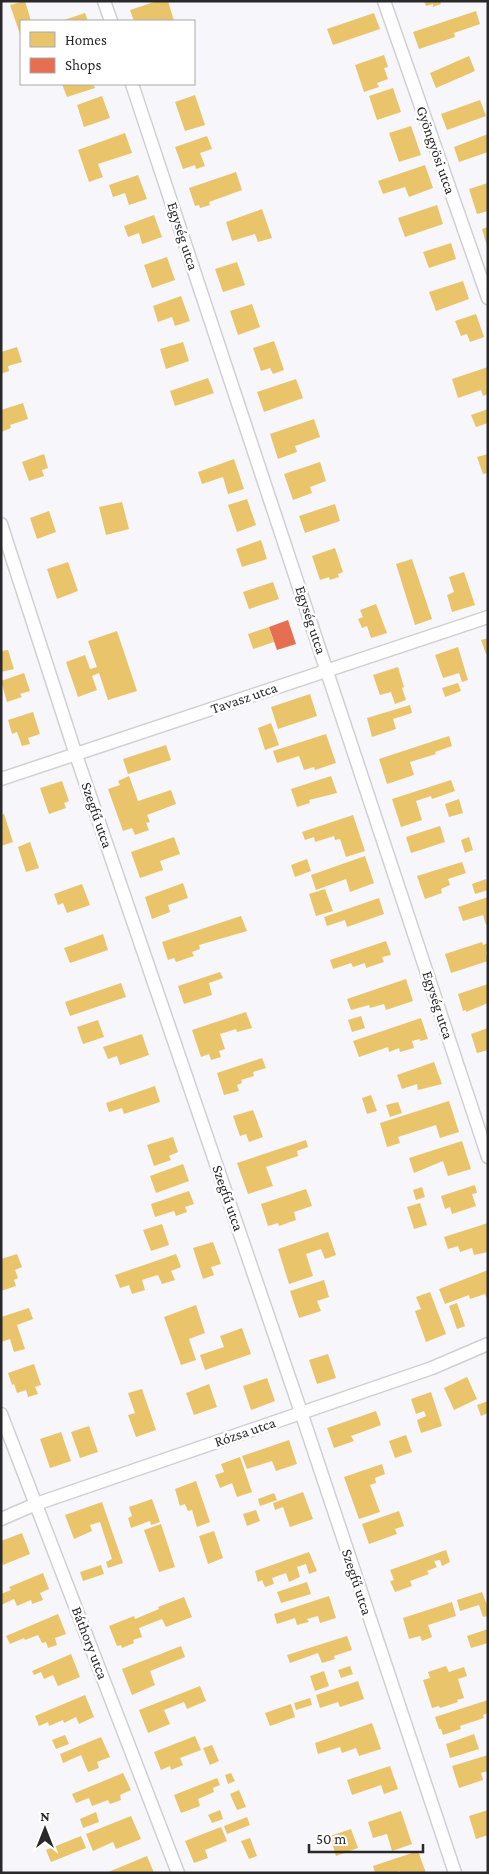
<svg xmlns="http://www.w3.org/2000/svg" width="489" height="1874" font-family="'Crimson Pro',serif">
<rect width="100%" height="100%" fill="#f6f6fb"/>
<path fill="#e9c46a" d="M25,1L31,21H21V37L10,5Z
M157,1H168L174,21H134L130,10Z
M424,1H440L441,4L433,7V4L426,6Z
M476,11L480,24L454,33L455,37L419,49L413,32Z
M85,13L88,21H61Z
M374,13L380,29L333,45L327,29Z
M384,55L388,67L384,68L388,79L377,83L379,87L364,92L355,65Z
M469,56L475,71L436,88L430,73Z
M62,84H93L95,88L67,97Z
M393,88L401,112L377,120L369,96Z
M195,95L205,125L185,131L175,102Z
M102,96L110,118L84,127L77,105Z
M480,100L486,116L447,130L441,114Z
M411,126L421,155L399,162L389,133Z
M125,133L132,153L98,164L103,177L89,182L78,150Z
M488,134V152L459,162L454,147Z
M207,136L212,149L200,153L205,166L196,169L195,165L183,169L175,147Z
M425,165L433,188L409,197L405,187L383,194L378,181Z
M236,172L242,190L209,202L210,205L200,208L199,205L195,206L189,188Z
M138,175L147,199L129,205L125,193L113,197L109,185Z
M488,183V211L477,214L469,189Z
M437,205L443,224L405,237L398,218Z
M262,209L272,238L258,242L255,234L232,241L226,222Z
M154,215L162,237L142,244L139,233L128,237L124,226Z
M488,227V246H487L482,229Z
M451,243L456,259L429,268L423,252Z
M167,257L175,280L152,288L144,265Z
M237,262L245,285L223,292L215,269Z
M463,281L469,299L436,311L429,292Z
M181,296L190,321L175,326L172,317L158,322L153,306Z
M252,304L260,327L238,335L230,311Z
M476,314L484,337L470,342L467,334L461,336L455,321Z
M274,341L284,370L273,374L270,368L261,371L253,348Z
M183,342L189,361L166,369L160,349Z
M17,347L22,362L8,366L9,371L1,374V352Z
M488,367V394L483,396L481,390L458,398L452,379Z
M208,378L214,393L175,406L170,391Z
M296,379L303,398L264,412L257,392Z
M23,403L28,419L10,425L11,428L1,432V410Z
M488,409V423L476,427L471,415Z
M314,419L320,437L295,446L297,452L278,459L270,434Z
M44,454L48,468L42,470L44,476L29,481L22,462Z
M488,454V473L483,474L477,457Z
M234,459L244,489L228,494L223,477L202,484L198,472Z
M320,462L326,481L310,487L312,493L293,500L284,474Z
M247,499L256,525L237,532L228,505Z
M122,502L129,529L106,535L99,507Z
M335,504L340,521L305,533L299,516Z
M49,511L56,532L37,539L30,518Z
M261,540L267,559L242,567L236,549Z
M335,548L343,572L338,574L339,577L330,580L329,577L320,580L312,556Z
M412,559L432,619L415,625L396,564Z
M68,562L78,591L57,599L47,569Z
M464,572L475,605L452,612L447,595L454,592L449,577Z
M273,582L279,599L249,609L243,592Z
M376,604L387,633L371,638L367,626L362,628L358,619L363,617L360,610Z
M269,627L274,642L253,649L248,634Z
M117,631L137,691L108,700L99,673L92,676L97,690L78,697L66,662L85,655L90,669L97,667L88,641Z
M488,638V654H486L481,640Z
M458,647L468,680L462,682L459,673L443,678L435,655Z
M8,650L14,669L1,672V651Z
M398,667L404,687L402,688L406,700L395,704L391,692L380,695L373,675Z
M24,673L30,691L20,694L22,697L7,702L1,681Z
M458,683L461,691L445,697L442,688Z
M310,694L317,716L278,729L271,707Z
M410,705L412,713L393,719L396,729L372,737L367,718Z
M33,712L40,734L28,738L30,744L22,746L17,732L12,734L8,720Z
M271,723L279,745L265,750L258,728Z
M326,734L336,763L315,770L314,767L304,770L299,756L277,763L273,751Z
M449,736L452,746L435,752L436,754L410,762L414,775L387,784L379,759Z
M166,745L171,760L128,774L123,759Z
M129,776L138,801L171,790L176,804L147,815L150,822L146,823L149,830L135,835L132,828L123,831L108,789L120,785L118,781Z
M331,776L337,793L309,800L310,803L297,807L291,789Z
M451,780L455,791L432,799L431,796L416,801L422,820L401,827L392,799Z
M62,781L69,801L64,803L66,808L49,814L40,788Z
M459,799L463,813L449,817L445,804Z
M4,814L13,842L1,846V815Z
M353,815L365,851L346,857L340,839L335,840L334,836L315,842L314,837L305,840L302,832Z
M440,826L445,842L411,853L406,837Z
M174,837L180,854L160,861L163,870L140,878L131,852Z
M469,837L473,850L465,853L461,840Z
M30,842L39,868L26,872L18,847Z
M365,856L374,883L350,892L346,879L316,890L311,875Z
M307,859L311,871L295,877L291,865Z
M462,862L466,873L448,879L450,885L441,889L442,893L425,899L417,876Z
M486,879L488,890L475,894L472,884Z
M183,883L188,898L168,905L170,912L152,919L145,897Z
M82,884L90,905L67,913L63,903L58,905L54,894Z
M325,889L333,911L316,916L309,894Z
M488,897V924L486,925L483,915L463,921L458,907Z
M379,898L384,914L347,927L345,920L327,926L324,917Z
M241,916L247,931L199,945L200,949L192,952L194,956L176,962L174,958L168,960L162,942Z
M103,934L108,950L70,963L64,948Z
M386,941L391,955L382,957L384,962L366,968L365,963L353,967L351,963L333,969L330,960Z
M482,942L483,945L488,943V951L486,952L488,961L451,973L445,954Z
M220,972L223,978L209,983L212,995L184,1004L178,986Z
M406,979L413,1001L386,1010L384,1004L370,1008L369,1005L351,1010L347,999Z
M121,983L126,997L70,1016L65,1002Z
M488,984V1003L466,1012V1010L463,1011L458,994Z
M246,1012L252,1028L237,1032L236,1029L220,1034L225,1049L219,1051L221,1057L211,1060L209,1054L201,1057L192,1030Z
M361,1016L365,1028L352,1032L348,1020Z
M421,1018L428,1039L420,1041V1039L412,1041L414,1048L400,1052L399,1048L389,1052L388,1047L359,1057L353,1041Z
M98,1020L104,1037L83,1044L77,1027Z
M488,1028V1050L477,1053L471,1034Z
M142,1034L149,1055L120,1065L117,1056L108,1059L103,1047Z
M262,1058L266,1068L253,1072L254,1076L241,1080L242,1083L237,1085L239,1091L224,1095L217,1073Z
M434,1062L442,1084L418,1090L417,1084L402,1089L397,1075Z
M155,1086L160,1102L124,1114L122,1108L109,1112L106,1103Z
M371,1095L377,1111L367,1114L362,1098Z
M449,1101L459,1132L440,1138L436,1125L398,1137L400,1143L387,1147L380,1123Z
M398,1102L402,1113L390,1117L386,1105Z
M253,1110L263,1137L249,1142L246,1134L240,1136L233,1116Z
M173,1137L178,1152L169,1156L171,1160L154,1166L147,1145Z
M306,1140L308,1147L297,1151L298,1156L266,1167L273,1186L248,1194L237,1163Z
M462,1141L471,1169L448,1176L443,1161L414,1173L409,1158Z
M183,1164L189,1181L156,1193L150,1176Z
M475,1185L477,1193L472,1194L476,1206L452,1214L450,1207L445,1209L441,1196Z
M422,1187L425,1197L416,1200L413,1190Z
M306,1189L312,1206L294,1212L296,1220L279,1226L278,1223L268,1226L261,1204Z
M189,1191L194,1204L185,1207L187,1212L176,1216L174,1211L155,1217L151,1204Z
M420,1203L427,1225L414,1229L407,1207Z
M488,1223V1252L474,1255L472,1248L460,1252L458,1246L448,1249L444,1237Z
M162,1224L169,1245L151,1251L143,1230Z
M328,1232L336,1255L325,1259L321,1249L306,1254L313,1276L289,1284L278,1249Z
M213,1242L221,1264L211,1267L214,1275L203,1279L193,1248Z
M17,1254L22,1267L15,1270L18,1278L14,1280L16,1286L1,1291V1259Z
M176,1254L181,1267L171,1271L175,1280L162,1284L158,1275L151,1277L142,1280L145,1290L132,1294L129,1285L120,1288L115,1275Z
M488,1270V1302L485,1294L470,1299L469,1295L445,1304L439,1289Z
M324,1280L329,1297L317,1301L321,1311L299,1318L290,1291Z
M430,1292L446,1334L426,1342L415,1311L421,1309L416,1297Z
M457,1303L465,1326L457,1329L449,1306Z
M196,1305L205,1333L189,1339L196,1360L181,1365L164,1317Z
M29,1308L33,1319L17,1325L25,1349L14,1352L10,1339L1,1342V1317Z
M242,1328L251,1354L205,1370L200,1355L224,1347L220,1336Z
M328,1354L336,1378L317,1384L309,1360Z
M34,1364L41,1385L35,1387L38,1394L28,1397L26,1390L17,1393L14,1384L12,1385L8,1373Z
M467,1377L477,1399L454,1410L444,1388Z
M267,1378L275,1401L251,1410L243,1386Z
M209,1384L217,1407L194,1415L186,1393Z
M142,1389L156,1430L136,1437L128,1415L135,1413L128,1393Z
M431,1392L442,1426L421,1433L417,1420L426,1416L424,1411L416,1414L411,1399Z
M488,1401V1413L481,1416L477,1405Z
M376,1411L381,1425L351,1436L354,1441L334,1448L327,1428Z
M89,1426L98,1452L80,1458L71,1432Z
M61,1432L71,1461L50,1468L40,1439Z
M406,1435L412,1452L395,1458L389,1441Z
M289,1440L297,1464L276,1471L272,1461L247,1469L242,1456Z
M240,1457L252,1492L237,1497L232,1483L220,1488L215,1475L224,1472L221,1464Z
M382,1464L385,1474L375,1478L376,1483L370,1485L380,1512L359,1519L344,1477Z
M196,1481L210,1522L197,1527L192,1510L188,1511L185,1504L180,1506L175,1489Z
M303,1492L313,1519L290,1527L283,1507L275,1510L273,1503Z
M274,1493L277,1500L260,1506L258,1499Z
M152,1499L160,1522L151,1525L150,1521L131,1528L128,1518L132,1516L129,1507Z
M102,1502L123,1563L108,1568L106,1562L112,1559L100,1522L90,1525L92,1531L74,1539L65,1515Z
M256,1510L260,1521L247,1526L243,1514Z
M399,1511L404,1526L395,1529L397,1534L369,1544L362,1524Z
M161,1524L175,1567L159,1572L144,1530Z
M214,1531L223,1558L208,1564L199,1536Z
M22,1533L30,1554L3,1565L1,1560V1541Z
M446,1550L450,1562L442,1566L440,1560L434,1561L437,1567L427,1571L429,1574L410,1581L412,1586L395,1592L390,1581L394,1580L390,1570Z
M309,1552L317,1571L309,1574L306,1564L297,1567L300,1577L289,1582L286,1573L272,1578L274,1584L265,1587L262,1580L258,1582L255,1571Z
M101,1565L104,1574L83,1581L80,1572Z
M43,1573L49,1589L40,1593L43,1600L32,1604L31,1600L17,1606L14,1599L1,1605V1594L11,1590L9,1587Z
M307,1582L311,1594L281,1603L277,1592Z
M482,1592L488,1608V1616L483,1617L479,1605L460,1611L457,1600Z
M329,1596L336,1618L320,1623L318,1616L307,1619L309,1622L297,1625L295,1618L277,1624L274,1614Z
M184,1597L192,1617L166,1627L162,1619L139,1628L142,1637L133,1640L134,1643L122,1648L121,1645L117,1646L109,1626L134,1616L135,1619L159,1609L158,1607Z
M452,1602L456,1616L428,1625L432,1637L422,1641L420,1636L409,1639L403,1618Z
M58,1614L66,1634L55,1638L57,1645L48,1648L46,1642L42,1643L38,1635L25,1640L24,1638L10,1644L6,1636Z
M488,1629V1643L471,1648L467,1636Z
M347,1636L352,1650L334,1656L335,1659L322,1663L318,1653L290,1663L287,1655Z
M181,1646L185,1657L150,1671L155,1685L132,1695L122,1669Z
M71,1654L80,1677L58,1686L53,1675L44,1679L41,1672L34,1675L32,1671Z
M350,1666L353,1674L341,1678L338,1670Z
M446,1666L449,1672L464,1667L467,1676L458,1679L464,1698L457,1700L458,1702L440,1708L439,1706L432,1708L423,1680L430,1678L428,1672Z
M324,1671L329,1686L315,1691L310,1676Z
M358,1681L364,1699L340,1707L338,1702L320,1708L316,1695Z
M200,1686L206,1701L187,1709L184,1702L164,1710L170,1724L148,1733L139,1710Z
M85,1695L94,1717L79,1724L76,1717L64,1723L63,1720L49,1726L48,1722L39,1726L35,1716Z
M310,1698L312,1705L296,1710L294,1703Z
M488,1700V1713L483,1715L484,1718L460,1726L461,1729L443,1735L441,1729H439L435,1717Z
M291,1704L295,1717L270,1726L265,1713Z
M372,1723L381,1749L359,1756L356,1748L342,1753L340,1747L318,1754L315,1743Z
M474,1734L479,1749L450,1758L446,1744Z
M65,1735L69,1744L56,1749L52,1740Z
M195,1736L201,1750L180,1758L183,1765L171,1770L170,1766L161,1770L154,1752Z
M101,1737L110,1757L97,1762L99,1768L88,1772L81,1755L63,1763L60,1754Z
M212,1745L219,1761L210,1765L203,1748Z
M488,1755V1771L481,1773L483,1780L459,1788L452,1766Z
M390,1766L398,1789L384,1794L381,1785L352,1795L347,1780Z
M123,1773L131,1790L120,1795L121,1800L110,1804L108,1800L92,1806L89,1798L76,1803L72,1794Z
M231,1773L235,1781L228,1784L225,1775Z
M217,1778L220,1785L213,1788L214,1792L198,1799L200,1806L181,1813L174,1795Z
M239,1790L246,1807L237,1810L230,1794Z
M220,1810L223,1819L212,1823L208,1815Z
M488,1810V1835L476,1839L469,1816Z
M401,1811L412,1844L392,1851L387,1834L373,1838L368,1822Z
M96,1812L99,1822L83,1828L80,1819Z
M131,1816L141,1839L116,1849L113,1842L93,1851L86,1834Z
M247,1817L250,1825L227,1834L224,1826Z
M221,1827L227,1841L205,1850L208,1858L194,1863L185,1841Z
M351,1829L358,1848L336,1856L330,1836Z
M81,1836L86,1848L51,1862L46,1850Z
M250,1838L257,1856L249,1859L241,1841Z
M418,1851L426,1873H401L400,1871L394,1873H375L373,1866Z
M147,1856L154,1873H106Z"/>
<path fill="#e76f51" d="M288,620L296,644L277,650L269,627Z"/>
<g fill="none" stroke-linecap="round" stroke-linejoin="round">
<defs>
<path id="street" d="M104,1L111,21
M384,1L488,298
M132,84L488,1157
M1,524L76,755L301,1412L455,1873
M1,779L488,617
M1,1414L178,1873
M1,1519L36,1504L432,1368L488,1344"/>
</defs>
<use href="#street" stroke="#d0d0d3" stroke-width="15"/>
<use href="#street" stroke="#fefefe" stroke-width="12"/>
</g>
<g text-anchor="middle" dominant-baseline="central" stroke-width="5" stroke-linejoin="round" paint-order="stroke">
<g font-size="15" fill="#29292c" stroke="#fff">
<text transform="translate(436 150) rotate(71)">Gyöngyösi utca</text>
<text transform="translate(183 236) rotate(72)">Egység utca</text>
<text transform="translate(311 620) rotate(72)">Egység utca</text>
<text transform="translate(244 698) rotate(-19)">Tavasz utca</text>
<text transform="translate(97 815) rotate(71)">Szegfű utca</text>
<text transform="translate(438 1005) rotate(72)">Egység utca</text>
<text transform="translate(228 1198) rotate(71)">Szegfű utca</text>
<text transform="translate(245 1432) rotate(-19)">Rózsa utca</text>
<text transform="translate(357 1582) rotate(72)">Szegfű utca</text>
<text transform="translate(90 1643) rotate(69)">Báthory utca</text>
</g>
</g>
<rect width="489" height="1874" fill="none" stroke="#29292c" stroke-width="5"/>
<rect x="20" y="20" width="175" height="65" fill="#ffffff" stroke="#a9a9ab"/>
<rect x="30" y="32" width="25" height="15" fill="#e9c46a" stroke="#a9a9ab"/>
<text x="65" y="45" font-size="15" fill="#29292c">Homes</text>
<rect x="30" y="58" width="25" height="15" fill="#e76f51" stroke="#a9a9ab"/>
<text x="65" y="70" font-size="15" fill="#29292c">Shops</text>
<g transform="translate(45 1829)" stroke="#ffffff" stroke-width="4" paint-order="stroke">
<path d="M0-4L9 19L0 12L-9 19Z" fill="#29292c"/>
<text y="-8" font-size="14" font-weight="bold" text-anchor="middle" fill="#29292c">N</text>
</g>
<path d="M309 1844v8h114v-8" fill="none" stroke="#29292c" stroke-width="2.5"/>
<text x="316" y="1844" font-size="15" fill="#29292c" stroke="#ffffff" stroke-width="4" paint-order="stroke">50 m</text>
</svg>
